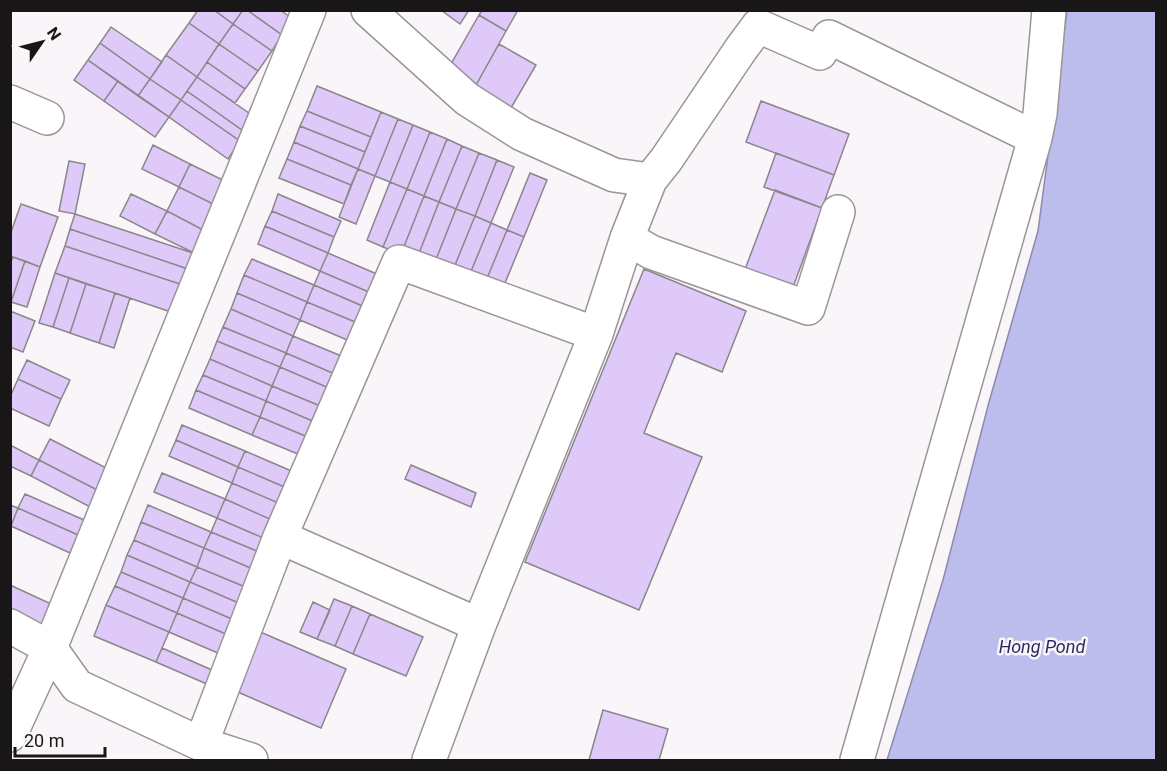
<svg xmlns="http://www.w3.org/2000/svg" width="1167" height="771" font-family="Roboto,sans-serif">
<rect width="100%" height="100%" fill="#f9f5f9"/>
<path fill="#bdbded" stroke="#8c8bad" stroke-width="1.5" d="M1067,11H1156V760H887L943,580L989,402L1038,231Z"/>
<path fill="#dfc9f8" stroke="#89878b" stroke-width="1.5" d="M198,10H214L233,24L219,44L189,23Z
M214,10H243L233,24Z
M243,10H247L282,35L272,51L233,24Z
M247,10H280L293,19L282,35Z
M441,10H469L460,24Z
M482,10H518L506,31L479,15Z
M479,15L506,31L475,87L447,71Z
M189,23L219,44L197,77L166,55Z
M233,24L272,51L258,71L219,44Z
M111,27L162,62L150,79L100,43Z
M100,43L150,79L138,96L88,60Z
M219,44L258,71L245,89L207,62Z
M499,44L536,65L511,108L475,87Z
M166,55L197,77L181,100L150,79Z
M88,60L118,81L104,101L74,80Z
M207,62L245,89L235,103L197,77Z
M197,77L256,118L246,133L187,91Z
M150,79L181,100L169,117L138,96Z
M118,81L169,117L155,137L104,101Z
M317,86L381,112L371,137L307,111Z
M187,91L246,133L240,141L181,100Z
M181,100L240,141L228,159L169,117Z
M761,101L849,134L834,175L746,142Z
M307,111L371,137L365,152L300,126Z
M381,112L398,119L375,176L358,169Z
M398,119L413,125L390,182L375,176Z
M413,125L430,132L407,189L390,182Z
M300,126L365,152L358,169L294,142Z
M430,132L447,139L424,196L407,189Z
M447,139L462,146L439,202L424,196Z
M294,142L358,169L351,185L287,159Z
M153,145L190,164L179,187L142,169Z
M462,146L479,153L456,209L439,202Z
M479,153L497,160L475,216L456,209Z
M776,153L834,175L822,208L764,187Z
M287,159L351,185L344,204L279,178Z
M497,160L514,167L491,223L475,216Z
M69,161L85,164L75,214L59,211Z
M190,164L231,184L219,207L179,187Z
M358,169L375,176L356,224L339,217Z
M530,173L547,180L524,237L507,230Z
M390,182L407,189L383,247L367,240Z
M179,187L219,207L207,232L167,211Z
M407,189L424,196L401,254L383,247Z
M775,190L822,208L792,290L744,272Z
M131,194L167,211L155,234L120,216Z
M278,194L341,221L334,237L272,211Z
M424,196L439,202L416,261L401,254Z
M439,202L456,209L433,267L416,261Z
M21,204L58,217L40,267L10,256V235Z
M456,209L475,216L451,275L433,267Z
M167,211L207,232L196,254L155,234Z
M272,211L334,237L328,253L265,226Z
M75,214L196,254L191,270L70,229Z
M475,216L491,223L467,281L451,275Z
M491,223L507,230L483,288L467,281Z
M265,226L328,253L320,271L258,244Z
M70,229L191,270L186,286L65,246Z
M507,230L524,237L500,295L483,288Z
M65,246L186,286L177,314L55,273Z
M328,253L386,278L378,296L320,271Z
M13,257L25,261L11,302L10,264Z
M252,259L314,285L307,302L244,275Z
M25,261L40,267L27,307L11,302Z
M644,269L746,311L722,372L676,353L644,433L702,457L639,610L525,562Z
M320,271L378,296L372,310L314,285Z
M55,273L69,278L53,327L39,323Z
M244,275L307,302L300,320L237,293Z
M69,278L86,284L70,333L53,327Z
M86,284L115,293L99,343L70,333Z
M314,285L367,308L360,324L307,302Z
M115,293L130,298L114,348L99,343Z
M237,293L300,320L293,336L231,309Z
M307,302L360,324L352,342L300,320Z
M231,309L293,336L286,353L223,327Z
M10,311L35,321L23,352L10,347Z
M223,327L286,353L280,367L217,341Z
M293,336L351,360L344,378L286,353Z
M217,341L280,367L272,386L210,359Z
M286,353L344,378L338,392L280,367Z
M210,359L272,386L266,401L203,375Z
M27,360L70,380L61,399L18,379Z
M280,367L338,392L330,410L272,386Z
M203,375L266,401L260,417L196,390Z
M18,379L61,399L49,426L10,408V397Z
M272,386L330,410L324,426L266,401Z
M196,390L260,417L252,435L189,408Z
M266,401L324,426L317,441L260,417Z
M260,417L317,441L310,459L252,435Z
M182,425L245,451L238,467L176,440Z
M50,439L114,472L103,493L39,460Z
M176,440L238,467L232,483L169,456Z
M10,445L39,460L31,476L10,466Z
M245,451L303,476L296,492L238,467Z
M39,460L103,493L94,509L31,476Z
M411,465L476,493L471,507L405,479Z
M238,467L296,492L290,508L232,483Z
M162,473L225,499L217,518L154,492Z
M232,483L290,508L283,525L225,499Z
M25,494L84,520L78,535L18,508Z
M225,499L283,525L275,543L217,518Z
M10,505L18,508L11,526H10Z
M148,505L211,532L204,548L141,522Z
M18,508L78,535L70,553L11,526Z
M217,518L275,543L269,556L211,532Z
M141,522L204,548L197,567L134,540Z
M211,532L269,556L262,573L204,548Z
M134,540L197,567L190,582L127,555Z
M204,548L262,573L255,591L197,567Z
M127,555L190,582L183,598L121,572Z
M197,567L255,591L248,607L190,582Z
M121,572L183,598L177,613L115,586Z
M190,582L248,607L241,623L183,598Z
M10,585L60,608L50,629L10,611Z
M115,586L177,613L169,632L106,605Z
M183,598L241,623L235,638L177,613Z
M334,599L352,606L335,646L317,639Z
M313,602L330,610L317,639L300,632Z
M106,605L169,632L156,662L94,636Z
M352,606L370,614L353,654L335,646Z
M177,613L235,638L227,657L169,632Z
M370,614L423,637L406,676L353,654Z
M258,631L346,669L321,728L233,690Z
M162,648L221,674L216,688L156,662Z
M603,710L668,729L659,760H589Z"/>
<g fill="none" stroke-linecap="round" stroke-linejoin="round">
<defs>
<path id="minor" d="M368,10L467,99L522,134L614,175L650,180
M10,102L47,118
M627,238L651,252L808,308L838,212
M280,537L479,625
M10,626L50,648L77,686L201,744L251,760
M10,735L50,648L309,10
M201,744L280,537L399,262L596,334
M429,760L479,625L596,334L627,238L650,180L666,160L741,49L758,26L820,53L829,37L1035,138
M857,760L1035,138L1040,114L1049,10"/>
</defs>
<use href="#minor" stroke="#999699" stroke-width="36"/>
<use href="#minor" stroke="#fff" stroke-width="33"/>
</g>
<g text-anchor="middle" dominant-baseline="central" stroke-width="5" stroke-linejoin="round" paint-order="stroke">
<g font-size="18" font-style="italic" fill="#2f2861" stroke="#f9f5f9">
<text x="1042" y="646">Hong Pond</text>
</g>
</g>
<rect width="1167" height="771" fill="none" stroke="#181617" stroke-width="24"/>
<g transform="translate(42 42) rotate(55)" stroke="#f9f5f9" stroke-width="4.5" paint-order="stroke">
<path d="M0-4.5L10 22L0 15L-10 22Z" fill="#181617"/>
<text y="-9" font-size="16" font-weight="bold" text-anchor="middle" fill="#181617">N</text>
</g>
<path d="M15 747v9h90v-9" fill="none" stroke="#181617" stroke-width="3"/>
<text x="24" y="747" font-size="18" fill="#181617" stroke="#f9f5f9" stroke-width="4.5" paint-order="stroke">20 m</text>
</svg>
